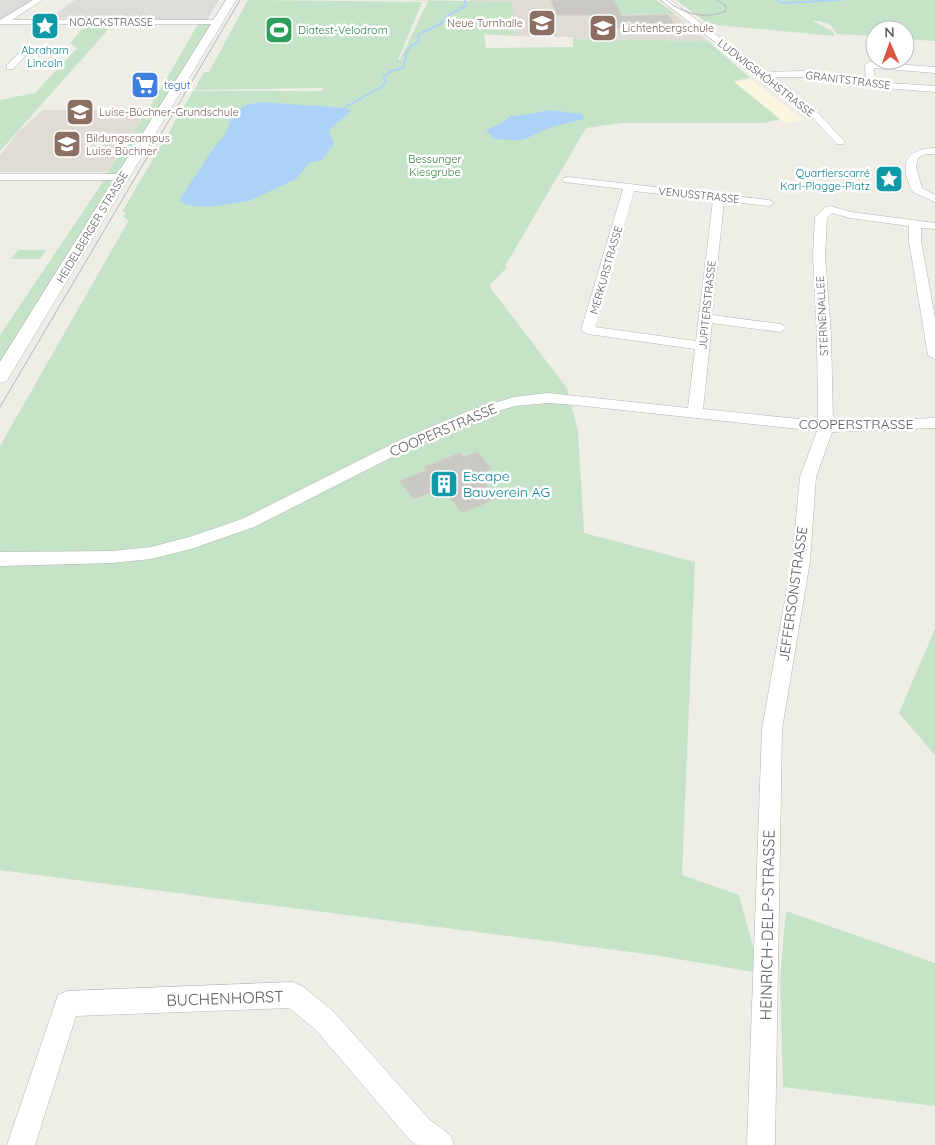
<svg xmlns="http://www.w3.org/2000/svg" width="935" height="1145" font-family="Quicksand,sans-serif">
<rect width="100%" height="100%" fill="#eeede6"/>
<path fill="#fbf6de" d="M752,80L803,120L784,123L734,82Z"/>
<path fill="#dddcd8" d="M0,0H35L0,21Z
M75,0H219L207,20L49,18Z"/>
<path fill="#dedcd4" d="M468,0H657L708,41L573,39V37L515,36L514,19Z
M43,110H147L107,172H0V156L18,132Z"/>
<path fill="#c5e3c6" d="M248,0L422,2L398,60H400L428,1L409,0L512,2L515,36L484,34L486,48L573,47V39L708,41L750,78L733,81L780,119L764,123H622L586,128L505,266L507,267L489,286L567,388L578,431L584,533L695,562L682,875L739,895L760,973L654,955L0,870V446L129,220L123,217L126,213L122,212L193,91H323V88L194,90L204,72H209Z
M593,0H656L675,14H600Z
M676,0H935V41L905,39V30H875V36L837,34C833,25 823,20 813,21L832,31L835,36L717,25L706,22Z
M87,24H113L0,151V100L35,93L77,48L70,43Z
M198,24H211L74,247L0,362V335L103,182L102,181L162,87Z
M18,250H46L40,259H11Z
M935,629V755L899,713Z
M786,911L935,963V1106L783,1087L780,978Z"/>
<path fill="#add2f7" d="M261,102L344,108L351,111L329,130L334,144L322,160L309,163L296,179L249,201L208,207L186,205L179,200L211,152L226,133L231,120L243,106Z
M550,110L582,114L584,119L551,127L523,140L494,139L486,130L503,122L511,115L518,116Z"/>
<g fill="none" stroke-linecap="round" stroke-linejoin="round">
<path stroke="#add2f7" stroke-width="2" d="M777,0L782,3L840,0
M344,108L383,86L386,81L383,77L391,71L403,68L406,58L405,54L411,46L419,42L418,35L440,24L450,14L466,6L465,0"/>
</g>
<path fill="#cac8c2" stroke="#d2cfc4" d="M551,0H614L622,16L668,15L681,33L627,34L623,28L598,29L592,15H557Z
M477,452L492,469L478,475L498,498L462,513L442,488L414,499L399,481L427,470L424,467L460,453L464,457Z"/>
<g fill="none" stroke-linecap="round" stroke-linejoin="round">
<defs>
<path id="street" d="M33,0H42L12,20H218L222,22L218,24H0V20Z
M661,0H670L765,72L802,71L866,81L865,65L869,62L935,67V73L874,68L875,82L935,86V92L846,85L802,77H771L819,114L845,142L843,144H837L813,118Z
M18,54L25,56L13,69H7V65Z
M935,148V154H925L918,158L916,167L922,188L935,195V202L913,192C899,166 904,149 935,148Z
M0,174H122L127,177L122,180H0Z
M568,177L769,200L774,203L769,206L724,201L712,315L780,324L787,328L780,332L712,323L703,409L818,421L817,335L813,256L815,217L826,207L830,206L851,212L935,223V229L921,228V241L935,318V359L928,355L909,241V226L850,218L832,213L827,218L825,256L831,335L833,422L935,418V428L832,432L816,477L810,561L782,729L775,1145H747L762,729L792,561L800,477L817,431L575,405L548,403L515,406L481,416L412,447L254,527L191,549L151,559L112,563L0,566V552L112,551L151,547L189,537L242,519L402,439L471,410L514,397L548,393L688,408L695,349L588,334L581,330L623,189L564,182L563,180L564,178ZM634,191L713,200L696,341L595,327Z
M293,982L302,986L333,1011L429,1119L450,1135L454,1145H417L409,1139L315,1029L289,1008L76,1016L35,1145H7L58,995L67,991Z"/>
<path id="secondary" d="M226,0H236L9,377L7,381L0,383V362Z"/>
</defs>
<use href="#street" stroke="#b3b5b9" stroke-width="1"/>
<use href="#secondary" stroke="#b4b7bb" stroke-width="1"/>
<use href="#street" fill="#fff" fill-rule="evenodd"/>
<use href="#secondary" fill="#fff" fill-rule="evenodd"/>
<path stroke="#b5b6b6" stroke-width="1" d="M666,0C684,14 704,20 726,11V6L717,0
M0,407L240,0"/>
</g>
<defs>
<symbol id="school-square" viewBox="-11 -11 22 22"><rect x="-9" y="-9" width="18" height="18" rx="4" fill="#8d6e63" stroke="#fff"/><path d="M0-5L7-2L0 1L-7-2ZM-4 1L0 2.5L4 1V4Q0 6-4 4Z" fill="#fff"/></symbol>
<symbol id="sight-square" viewBox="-11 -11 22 22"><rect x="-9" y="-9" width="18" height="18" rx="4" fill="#0f9aa8" stroke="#fff"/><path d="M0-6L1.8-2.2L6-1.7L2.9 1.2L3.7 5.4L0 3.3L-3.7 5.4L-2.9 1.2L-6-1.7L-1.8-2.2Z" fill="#fff"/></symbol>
<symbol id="stadium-square" viewBox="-11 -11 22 22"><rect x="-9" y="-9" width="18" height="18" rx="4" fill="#2e9e5b" stroke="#fff"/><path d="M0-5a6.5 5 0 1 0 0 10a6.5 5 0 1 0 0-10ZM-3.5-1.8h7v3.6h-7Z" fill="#fff"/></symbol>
<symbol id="supermarket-square" viewBox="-11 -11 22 22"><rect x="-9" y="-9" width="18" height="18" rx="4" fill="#3f7fe0" stroke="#fff"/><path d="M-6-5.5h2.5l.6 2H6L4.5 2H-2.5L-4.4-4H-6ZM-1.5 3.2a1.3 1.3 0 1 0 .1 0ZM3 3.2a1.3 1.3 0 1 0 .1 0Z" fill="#fff"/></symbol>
<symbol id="building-square" viewBox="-11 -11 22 22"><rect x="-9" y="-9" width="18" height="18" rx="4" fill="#0f9aa8" stroke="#fff"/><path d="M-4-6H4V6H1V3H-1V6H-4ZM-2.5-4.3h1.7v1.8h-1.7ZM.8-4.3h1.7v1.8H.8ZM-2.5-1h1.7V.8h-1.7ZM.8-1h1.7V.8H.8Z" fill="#fff"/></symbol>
</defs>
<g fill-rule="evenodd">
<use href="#school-square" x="526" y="7" width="32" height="32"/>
<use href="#sight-square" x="29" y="10" width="32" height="32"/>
<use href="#school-square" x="587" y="12" width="32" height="32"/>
<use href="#stadium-square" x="263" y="14" width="32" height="32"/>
<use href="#supermarket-square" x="129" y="69" width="32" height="32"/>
<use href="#school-square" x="64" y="96" width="32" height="32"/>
<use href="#school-square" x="51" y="128" width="32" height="32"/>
<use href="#sight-square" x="873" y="163" width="32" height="32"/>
<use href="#building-square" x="428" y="468" width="32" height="32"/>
</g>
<g text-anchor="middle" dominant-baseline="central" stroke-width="5" stroke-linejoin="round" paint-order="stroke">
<g font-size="11" fill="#5d6064" stroke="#fff">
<text x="111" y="22">NOACKSTRASSE</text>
<text transform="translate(766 78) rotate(38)">LUDWIGSHÖHSTRASSE</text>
<text transform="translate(848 80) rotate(7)">GRANITSTRASSE</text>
<text transform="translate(699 195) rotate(6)">VENUSSTRASSE</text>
<text transform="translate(92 227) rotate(-59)">HEIDELBERGER STRASSE</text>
<text transform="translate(606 270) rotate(-74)">MERKURSTRASSE</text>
<text transform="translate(707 305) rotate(-84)">JUPITERSTRASSE</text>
<text transform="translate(822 316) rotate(-93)">STERNENALLEE</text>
</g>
<g font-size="11" fill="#785e54" stroke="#fff" text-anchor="start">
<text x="523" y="23" text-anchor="end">Neue Turnhalle</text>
<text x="622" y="28">Lichtenbergschule</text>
<text x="99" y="112">Luise-Büchner-Grundschule</text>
<text x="86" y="138">Bildungscampus<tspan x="86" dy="13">Luise Büchner</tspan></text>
</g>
<g font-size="11" fill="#27864d" stroke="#fff" text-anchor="start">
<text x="298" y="30">Diatest-Velodrom</text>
</g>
<g font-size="11" fill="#0d838f" stroke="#fff">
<text x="45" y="50">Abraham<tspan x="45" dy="13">Lincoln</tspan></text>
<text x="870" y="173" text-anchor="end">Quartierscarré<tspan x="870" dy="13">Karl-Plagge-Platz</tspan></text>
</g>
<g font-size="11" fill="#366cbe" stroke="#fff" text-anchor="start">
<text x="164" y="85">tegut</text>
</g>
<g font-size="11" fill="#3e8345" stroke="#fff">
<text x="435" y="159">Bessunger<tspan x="435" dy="13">Kiesgrube</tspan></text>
</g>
<g font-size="14" fill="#5d6064" stroke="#fff">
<text x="856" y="424">COOPERSTRASSE</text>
<text transform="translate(443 430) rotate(-23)">COOPERSTRASSE</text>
<text transform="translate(793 594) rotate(-82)">JEFFERSONSTRASSE</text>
</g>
<g font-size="14" fill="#0d838f" stroke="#fff" text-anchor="start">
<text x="463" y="476">Escape<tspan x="463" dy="16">Bauverein AG</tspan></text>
</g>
<g font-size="16" fill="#5d6064" stroke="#fff">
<text transform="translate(767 925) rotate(-89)">HEINRICH-DELP-STRASSE</text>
<text transform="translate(225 998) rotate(-2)">BUCHENHORST</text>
</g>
</g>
<g transform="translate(890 45) rotate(358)"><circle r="24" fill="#ffffff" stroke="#bebfc1"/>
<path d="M0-4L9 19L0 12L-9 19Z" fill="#d95641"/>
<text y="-8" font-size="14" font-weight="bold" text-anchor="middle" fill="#5d6064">N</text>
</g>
</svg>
